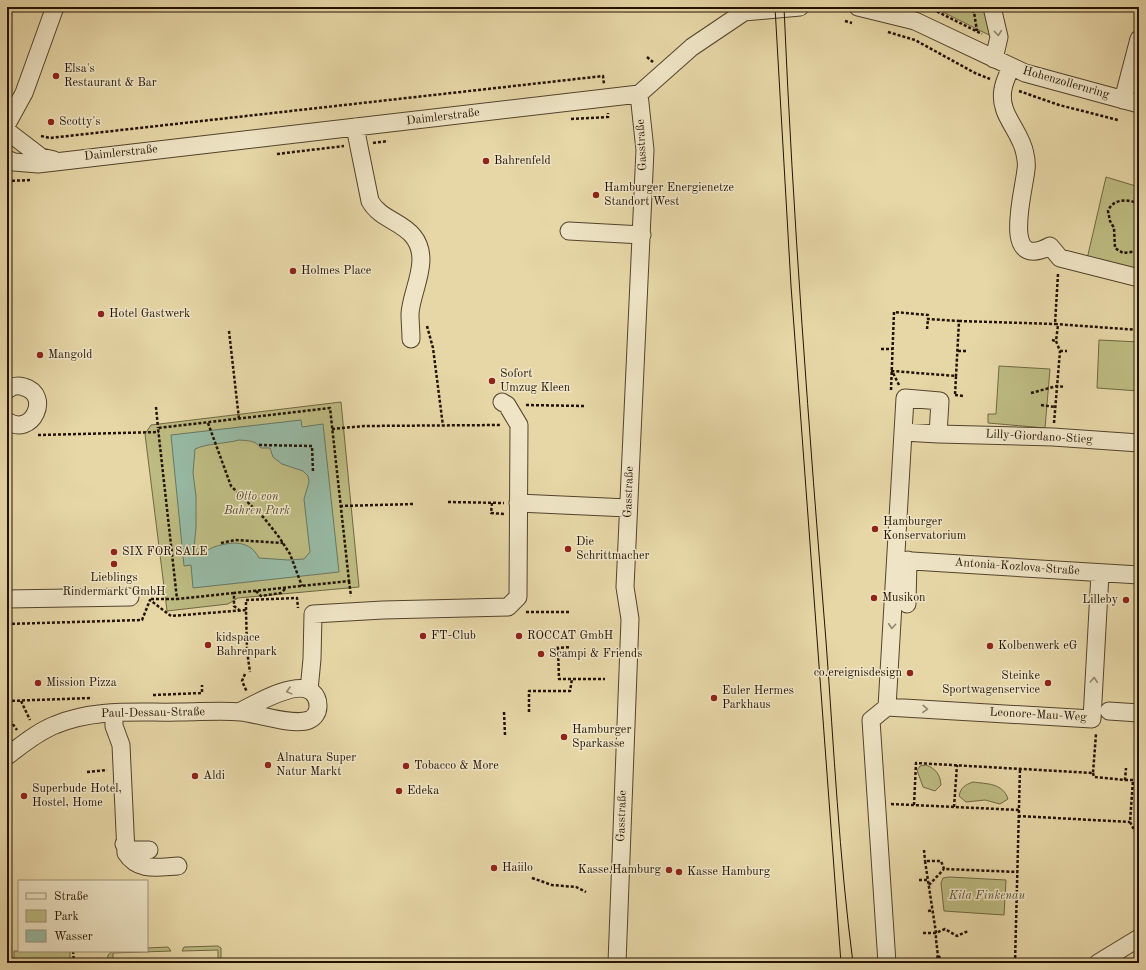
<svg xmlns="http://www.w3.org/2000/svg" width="1146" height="970" font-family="'Old Standard TT',serif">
<rect width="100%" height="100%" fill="#e7d7a7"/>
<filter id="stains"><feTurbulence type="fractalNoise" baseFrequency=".005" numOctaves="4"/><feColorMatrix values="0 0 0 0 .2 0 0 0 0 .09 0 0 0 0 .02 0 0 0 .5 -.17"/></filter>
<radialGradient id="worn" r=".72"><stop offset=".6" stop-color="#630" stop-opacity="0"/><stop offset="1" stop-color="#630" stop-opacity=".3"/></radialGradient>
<path fill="#bdbc82" stroke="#706742" d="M933,7H987L991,36Z
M1106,177L1139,187V272L1087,259Z
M1099,340L1139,342V391L1097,388Z
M999,366L1050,369L1045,428L988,423V414H996Z
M341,402L359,587L238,598L228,604L167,611L145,434L151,425Z
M926,765C936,769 940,774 941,785L935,791L923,787L917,770L920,766Z
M973,782C987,784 1003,783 1008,799L1000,804L985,800L966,802L959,796C961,787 965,785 973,782Z
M949,877L1006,880L1004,915L944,911L941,883L943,878Z
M218,946L221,948V963H218V950L182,951L184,947Z
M168,947L171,951L113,953V963H107L108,955L113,951H147V948Z
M14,951H70V959L14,961Z"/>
<path fill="#97baa5" stroke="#687764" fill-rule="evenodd" d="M301,420L302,427L323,424L339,572L193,588L191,565L184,566L171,435ZM239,440C249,441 255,440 261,448H270L273,457L282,464L303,471L308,476L309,482L304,499L310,552L304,559L288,560L259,558C250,540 232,541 214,547C209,549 206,552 199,553L194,549L196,527V496L193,473L195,449C208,443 225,444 239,440Z"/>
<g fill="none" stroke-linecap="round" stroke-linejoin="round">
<defs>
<path id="minor" d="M858,7L915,21L1025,73L1139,104
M992,7L999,37L994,59
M1011,67C1008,74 1004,82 1003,89C998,115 1021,130 1025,154C1026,159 1027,165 1026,169C1025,188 999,273 1050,246L1060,258L1139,278
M1123,100L1139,39
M7,124L24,93L55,7
M355,127L370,201C380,219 401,221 413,236C432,259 411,291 410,314C410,322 411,331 411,339
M7,131L41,157L54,160
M7,159L14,162L38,164L639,94L692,47L744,12L800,7
M569,231L642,235
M7,390C12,386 19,385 24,387C52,395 32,438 7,421
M938,434L1053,437L1139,443
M518,503L628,508
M896,560L1139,575
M7,599L130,597
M907,604L908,560
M309,690L312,659L313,614L383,610L508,607L518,597L519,425L507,405L502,402
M887,707C893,604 899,501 905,398L940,401L938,434L903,432
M887,707L1092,719L1100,573
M887,707L871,720L887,963
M1109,711L1139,713
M114,713V726L121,745L126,853C138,872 158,867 178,866
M7,756C22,745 37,732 55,725C94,708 139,713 180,712C200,712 221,710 241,712C259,714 293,726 309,720C321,715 320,699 312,692C297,679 253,705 239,712
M124,844L128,850H149
M617,963L630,619L625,587L645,150L639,94
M1098,963L1139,938"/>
</defs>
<use href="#minor" stroke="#53432c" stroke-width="19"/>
<path stroke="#221203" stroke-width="2.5" stroke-dasharray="3 2" stroke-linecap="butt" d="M928,7L982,34
M953,7L961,10L967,7
M967,8L974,12L977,31
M845,21L852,23
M888,32L915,40L975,73L990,79
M647,57L653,62
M1019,91L1059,105L1118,120
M571,119L608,117V113
M41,136L50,138L603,76L604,84
M373,143L388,141
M277,154L344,146
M7,181L32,180
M1139,204C1129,199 1113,198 1108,211L1110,221L1114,228L1115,248L1123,253L1139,251
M1058,274L1055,324L1139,330
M959,321L1055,324
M427,326L433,348L443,426
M927,329L928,319
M229,331L239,419
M1052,340L1056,341
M881,349H892
M958,351H966
M1060,351H1067
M899,385L892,371L956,376L955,396
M891,390L894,312L928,315V319L959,321L956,376
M1031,393L1057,386L1065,387
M955,395L964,396
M526,405L586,406
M1041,405L1055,407
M156,407L158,428
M208,423L231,486L264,518L279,537L290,554L302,586
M1054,423L1060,351L1056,341L1058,325
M332,429L364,426L501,425
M38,435L159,432
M259,445L312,446L313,472
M448,502L504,503
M492,503L491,513L504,514
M340,506L414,504
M221,543L235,540L283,543
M349,581L351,596
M256,591L261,596L281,593L286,588
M234,593L177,599L158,428L330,408L349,581L234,593V606L239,610
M151,599H177
M246,610V600L297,598L298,608
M526,612H571
M7,624L142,620L150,600L171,616L246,610L247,651L250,672
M556,648L571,647
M558,648L559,679H605
M245,674L242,681L247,692
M153,695L202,693V685
M7,701L92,698
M21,701L30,720
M504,712L505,735
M529,712V691H570L572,679
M7,716L17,730
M87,772L107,770
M1093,773L1094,777L1125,780L1126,768
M1125,780H1133L1130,822L1139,839
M891,804L1019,810
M914,805L916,763L1093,773L1096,734
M954,807L957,765
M1018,816L1130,822
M924,850L925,861
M532,878L552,885L576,887L586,892
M919,880H927
M929,885L944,869
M928,911L933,910
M923,933H936L945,929L957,936L968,931
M73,951L74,963
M938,956L948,963
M936,963C940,954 935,943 936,933L925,861H941L944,869L1018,872
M1015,963L1020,768"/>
<use href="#minor" stroke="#efe5c6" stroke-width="17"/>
<path stroke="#221203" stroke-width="1" d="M775,7L791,286L841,963
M784,7C793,219 809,430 826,641C834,749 839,856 853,963"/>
</g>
<defs><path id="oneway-chevron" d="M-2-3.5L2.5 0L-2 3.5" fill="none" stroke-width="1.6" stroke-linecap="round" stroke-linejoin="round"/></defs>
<g stroke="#93866e">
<use href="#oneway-chevron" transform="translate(998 33) rotate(85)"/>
<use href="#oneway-chevron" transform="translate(892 626) rotate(94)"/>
<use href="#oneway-chevron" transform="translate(1094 680) rotate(-87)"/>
<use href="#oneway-chevron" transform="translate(289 691) rotate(165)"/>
<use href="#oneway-chevron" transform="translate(925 709) rotate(3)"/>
</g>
<g fill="#8f2418" stroke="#efe5c6" stroke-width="1.5">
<circle cx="56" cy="76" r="4"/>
<circle cx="51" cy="122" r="4"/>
<circle cx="486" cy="161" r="4"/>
<circle cx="596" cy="195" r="4"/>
<circle cx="293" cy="271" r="4"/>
<circle cx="101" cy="314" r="4"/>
<circle cx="40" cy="355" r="4"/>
<circle cx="492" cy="381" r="4"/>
<circle cx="875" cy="529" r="4"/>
<circle cx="568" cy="549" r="4"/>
<circle cx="114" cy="552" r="4"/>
<circle cx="114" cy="564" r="4"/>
<circle cx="874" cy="598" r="4"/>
<circle cx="1126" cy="600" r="4"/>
<circle cx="423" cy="636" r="4"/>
<circle cx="519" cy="636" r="4"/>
<circle cx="208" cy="645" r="4"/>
<circle cx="990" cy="646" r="4"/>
<circle cx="541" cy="654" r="4"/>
<circle cx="910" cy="673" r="4"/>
<circle cx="38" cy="683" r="4"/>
<circle cx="1048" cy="683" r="4"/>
<circle cx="714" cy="698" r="4"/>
<circle cx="564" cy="737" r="4"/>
<circle cx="268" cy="765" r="4"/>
<circle cx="406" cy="766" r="4"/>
<circle cx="195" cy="776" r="4"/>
<circle cx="399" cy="791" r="4"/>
<circle cx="24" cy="796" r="4"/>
<circle cx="494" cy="868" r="4"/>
<circle cx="669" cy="870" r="4"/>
<circle cx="679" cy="872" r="4"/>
</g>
<g text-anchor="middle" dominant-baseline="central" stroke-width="3" stroke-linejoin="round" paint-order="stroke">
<g font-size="12" fill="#221203" stroke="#efe5c6" text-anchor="start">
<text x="64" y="69">Elsa's<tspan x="64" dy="14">Restaurant &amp; Bar</tspan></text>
<text x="59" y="122">Scotty's</text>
<text x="494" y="161">Bahrenfeld</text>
<text x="604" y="188">Hamburger Energienetze<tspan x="604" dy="14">Standort West</tspan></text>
<text x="301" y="271">Holmes Place</text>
<text x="109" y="314">Hotel Gastwerk</text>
<text x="48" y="355">Mangold</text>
<text x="500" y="374">Sofort<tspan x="500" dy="14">Umzug Kleen</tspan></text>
<text x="883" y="522">Hamburger<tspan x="883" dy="14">Konservatorium</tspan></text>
<text x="576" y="542">Die<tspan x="576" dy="14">Schrittmacher</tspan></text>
<text x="122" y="552">SIX FOR SALE</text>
<text x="114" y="578" text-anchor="middle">Lieblings<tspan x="114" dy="14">Rindermarkt GmbH</tspan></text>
<text x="882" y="598">Musikon</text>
<text x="1118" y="600" text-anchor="end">Lilleby</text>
<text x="431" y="636">FT-Club</text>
<text x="527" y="636">ROCCAT GmbH</text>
<text x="216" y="638">kidspace<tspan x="216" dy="14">Bahrenpark</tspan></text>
<text x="998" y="646">Kolbenwerk eG</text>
<text x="549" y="654">Scampi &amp; Friends</text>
<text x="902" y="673" text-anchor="end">co.ereignisdesign</text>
<text x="1040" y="676" text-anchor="end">Steinke<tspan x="1040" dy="14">Sportwagenservice</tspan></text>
<text x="46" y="683">Mission Pizza</text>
<text x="722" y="691">Euler Hermes<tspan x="722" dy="14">Parkhaus</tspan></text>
<text x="572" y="730">Hamburger<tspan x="572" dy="14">Sparkasse</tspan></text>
<text x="276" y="758">Alnatura Super<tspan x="276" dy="14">Natur Markt</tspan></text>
<text x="414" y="766">Tobacco &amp; More</text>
<text x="203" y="776">Aldi</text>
<text x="32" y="789">Superbude Hotel,<tspan x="32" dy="14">Hostel, Home</tspan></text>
<text x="407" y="791">Edeka</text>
<text x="502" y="868">Haiilo</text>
<text x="661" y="870" text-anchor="end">Kasse.Hamburg</text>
<text x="687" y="872">Kasse Hamburg</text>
</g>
<g font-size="12" fill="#221203" stroke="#efe5c6">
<text transform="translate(1066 83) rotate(16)">Hohenzollernring</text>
<text transform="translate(443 117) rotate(-7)">Daimlerstraße</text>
<text transform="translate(642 145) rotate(-93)">Gasstraße</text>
<text transform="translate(121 153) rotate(-6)">Daimlerstraße</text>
<text transform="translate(1039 437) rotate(3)">Lilly-Giordano-Stieg</text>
<text transform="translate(629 492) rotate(-88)">Gasstraße</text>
<text transform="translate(1017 567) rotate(4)">Antonia-Kozlova-Straße</text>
<text transform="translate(153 713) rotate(-1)">Paul-Dessau-Straße</text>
<text transform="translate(1038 715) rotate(3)">Leonore-Mau-Weg</text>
<text transform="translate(622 816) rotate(-88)">Gasstraße</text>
</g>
<g font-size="12" font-style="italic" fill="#584e2f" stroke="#efe5c6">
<text x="257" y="497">Otto von<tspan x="257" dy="14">Bahren Park</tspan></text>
<text x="987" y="896">Kita Finkenau</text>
</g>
</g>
<rect width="1146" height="970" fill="none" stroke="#e7d7a7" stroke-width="24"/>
<rect x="8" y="8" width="1130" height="954" fill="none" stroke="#221203" stroke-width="2"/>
<rect x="12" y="12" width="1122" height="946" fill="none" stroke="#221203"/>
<rect x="18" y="880" width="130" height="72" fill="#efe5c6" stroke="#9d9178"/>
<rect x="26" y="893" width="20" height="6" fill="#efe5c6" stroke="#9d9178"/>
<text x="54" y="900" font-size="12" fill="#221203">Straße</text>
<rect x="26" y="910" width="20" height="12" fill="#bdbc82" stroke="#9d9178"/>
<text x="54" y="920" font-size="12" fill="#221203">Park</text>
<rect x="26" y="930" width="20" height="12" fill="#97baa5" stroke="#9d9178"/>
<text x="54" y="940" font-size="12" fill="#221203">Wasser</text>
<rect width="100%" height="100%" filter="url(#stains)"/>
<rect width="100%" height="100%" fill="url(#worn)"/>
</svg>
